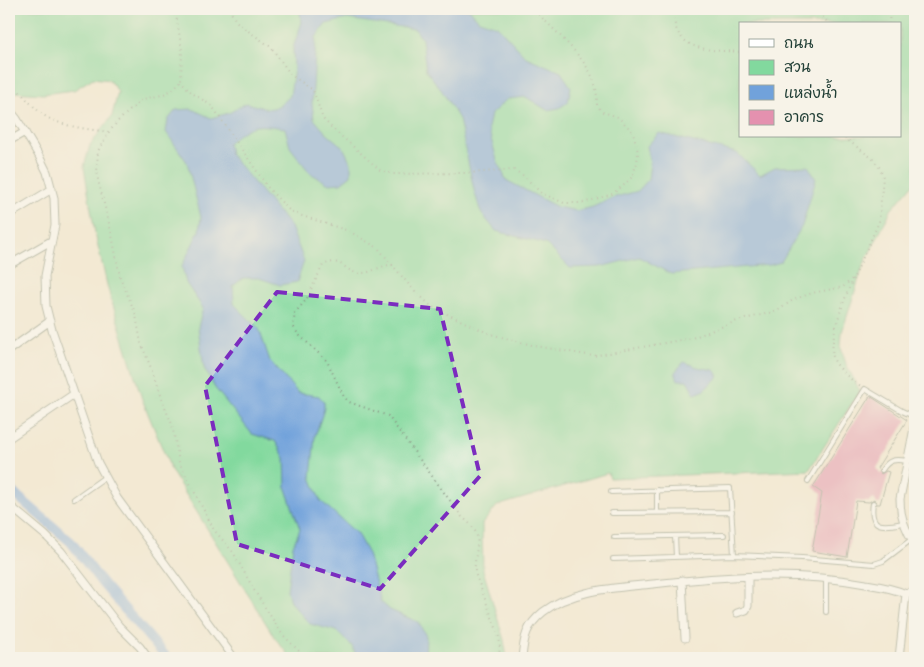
<svg xmlns="http://www.w3.org/2000/svg" width="924" height="667" font-family="Mynerve,'Playpen Sans Thai',sans-serif">
<rect width="100%" height="100%" fill="#f7f3e8"/>
<filter id="ink" filterUnits="userSpaceOnUse"><feTurbulence type="fractalNoise" baseFrequency=".02" numOctaves="2"/><feDisplacementMap in="SourceGraphic" scale="10" xChannelSelector="R" yChannelSelector="G"/><feConvolveMatrix kernelMatrix="1 2 1 2 8 2 1 2 1" color-interpolation-filters="sRGB"/></filter>
<filter id="wash" filterUnits="userSpaceOnUse"><feTurbulence type="fractalNoise" baseFrequency=".0096" numOctaves="4" result="noise"/><feDisplacementMap in="SourceGraphic" scale="20" xChannelSelector="R" yChannelSelector="G"/><feGaussianBlur stdDeviation="1.12" result="paint"/><feColorMatrix in="noise" values="0 0 0 0 0 0 0 0 0 0 0 0 0 0 0 0 0 1.4 0 .05"/><feComposite in="paint" operator="in"/></filter>
<g filter="url(#wash)">
<rect width="100%" height="100%" fill="#f3e9d3"/>
<path fill="#82d99e" stroke="#508b69" fill-rule="evenodd" d="M9,9H911V22L915,43V182L891,210L863,266L842,332L841,348L846,364L860,391L809,470L610,478L608,473L497,506L482,524L483,570L504,640L507,658H291L275,638L172,472L142,399L108,289L95,233L84,167L90,145L112,116L118,92L109,80L93,78L74,90L43,94L12,92L9,89ZM740,24H900V136H740Z"/>
<path fill="#71a2db" stroke="#487088" d="M299,9H469L479,20L497,26L526,57L561,72L571,87L568,102L559,108L547,110L526,97L507,99L491,114L488,128L497,160L506,180L557,207L577,211L593,207L612,198L638,191L648,180L650,163L647,146L659,133L737,153L760,175L775,167L808,166L816,179L802,226L781,262L770,265L671,274L639,257L600,267L570,268L546,244L496,231L481,213L474,190L459,119L442,91L426,70L422,39L415,29L347,19L326,24L316,37L312,104L314,119L326,133L343,147L351,163V175L341,183L329,184L310,173L290,147L285,128C254,124 252,123 228,143L230,154L291,227L304,261L297,282L280,285L259,278H243L233,286L234,304L259,329L270,361L298,393L319,396L324,402V409L315,436L311,477L320,500L357,534L368,554L381,602L390,610L418,622L426,636L425,658H357L352,646L336,631L310,624L290,602L287,590L293,546L300,529L286,489L285,458L275,441L252,434L215,388L204,368L198,327L203,308L186,283L182,266L199,231L201,217L187,162L166,132L168,120L176,110L192,109L211,118L229,113L246,103C269,109 272,114 290,96L294,69L293,48L302,22Z
M684,362L697,367L714,370L719,376L703,391L695,394L687,380H678L675,372Z"/>
<g fill="none" stroke-linecap="round" stroke-linejoin="round">
<path stroke="#71a2db" stroke-width="10" d="M9,489L71,542L102,583L167,658"/>
</g>
<g id="blocks">
<path fill="#e491af" d="M870,396L907,420L877,468L881,474L886,471L889,472L880,504H877L874,499L869,502L856,501L847,557L812,551L822,493L813,487Z"/>
</g>
</g>
<g filter="url(#ink)">
<use href="#blocks" fill-opacity="0" stroke="#899384" stroke-width="1"/>
<g fill="none" stroke-linecap="round" stroke-linejoin="round">
<defs>
<path id="service" d="M882,470C889,459 895,459 907,461
M808,481L865,389L902,411L915,417
M657,490V512
M611,492L730,488L734,555
M74,499L105,477
M873,503C869,529 883,527 903,523
M612,513L732,512
M675,536L676,557
M614,537L724,535
M613,559L734,555L802,558L874,564L883,561L912,539
M826,612V579"/>
<path id="minor" d="M9,109L17,119L39,156L47,172L54,198L55,225L45,276L46,306L52,330L98,463L117,498L234,658
M9,141L25,132
M9,215L52,189
M9,265L51,241
M9,350L50,321
M915,423L900,499C900,517 905,530 915,544
M9,438L74,394
M9,505L45,535L61,551L119,626L140,647L148,658
M682,580L685,638
M737,613L746,610L748,606V577
M522,658C524,637 526,626 543,612C572,589 617,588 653,584C723,576 796,571 866,584C879,586 893,588 906,594L915,590
M899,658L906,594"/>
</defs>
<use href="#service" stroke="#899384" stroke-width="6"/>
<use href="#minor" stroke="#899384" stroke-width="9"/>
<path stroke="#899384" stroke-width="2" stroke-dasharray="1 4" stroke-linecap="butt" d="M175,9L182,50L181,81
M229,9L236,21L244,28L271,47L291,75L313,90L323,119L333,129L380,170L393,174L466,173L514,170L524,176L541,193L564,203H583L612,194L624,185L632,177L637,163L638,152L633,132L618,117L603,112L597,106C597,96 597,88 593,79C586,58 549,25 533,9
M672,9C673,15 674,22 676,28C685,53 719,50 740,52
M816,9L829,24
M889,24L890,9
M9,81C20,91 31,105 42,114C60,127 88,129 109,132
M393,265C381,264 372,274 359,273C343,272 343,256 323,265L306,300L295,313L293,326L298,334L327,361L344,397L349,402L388,416L462,517C488,537 473,546 475,573L498,633L500,643L499,658
M853,279C846,295 825,346 835,362C841,371 852,381 861,386
M306,658L282,634L254,590L233,552L214,530L179,462L172,424L162,401L151,368L141,343L136,315L120,277L112,235L98,180L97,166L98,151L109,132L118,121L143,99L162,95L172,90L181,81L192,93L212,106L269,189L289,210L299,215L349,231L378,248L410,286L432,307L490,334L536,346L593,356L692,338L737,321L777,311L793,300L812,293L843,287L854,277L879,222L883,177L880,168L872,158L842,136"/>
<use href="#service" stroke="#fff" stroke-width="4"/>
<use href="#minor" stroke="#fff" stroke-width="7"/>
</g>
</g>
<path d="M0 0H924V667H0ZM277,292L440,309L480,476L380,589L237,544L205,386Z" fill="#f3e9d3" fill-opacity=".55" fill-rule="evenodd"/>
<path fill="none" stroke="#7b2cbf" stroke-width="4" stroke-dasharray="10 6" stroke-linejoin="round" d="M277,292L440,309L480,476L380,589L237,544L205,386Z"/>
<rect width="924" height="667" fill="none" stroke="#f7f3e8" stroke-width="30"/>
<rect x="739" y="22" width="162" height="115" fill="#f7f3e8" stroke="#a1aaa0"/>
<rect x="749" y="39" width="25" height="8" fill="#ffffff" stroke="#a1aaa0"/>
<text x="784" y="48" font-size="15" fill="#1f3d34">ถนน</text>
<rect x="749" y="60" width="25" height="15" fill="#82d99e" stroke="#a1aaa0"/>
<text x="784" y="72" font-size="15" fill="#1f3d34">สวน</text>
<rect x="749" y="85" width="25" height="15" fill="#71a2db" stroke="#a1aaa0"/>
<text x="784" y="98" font-size="15" fill="#1f3d34">แหล่งน้ำ</text>
<rect x="749" y="110" width="25" height="15" fill="#e491af" stroke="#a1aaa0"/>
<text x="784" y="122" font-size="15" fill="#1f3d34">อาคาร</text>
</svg>
